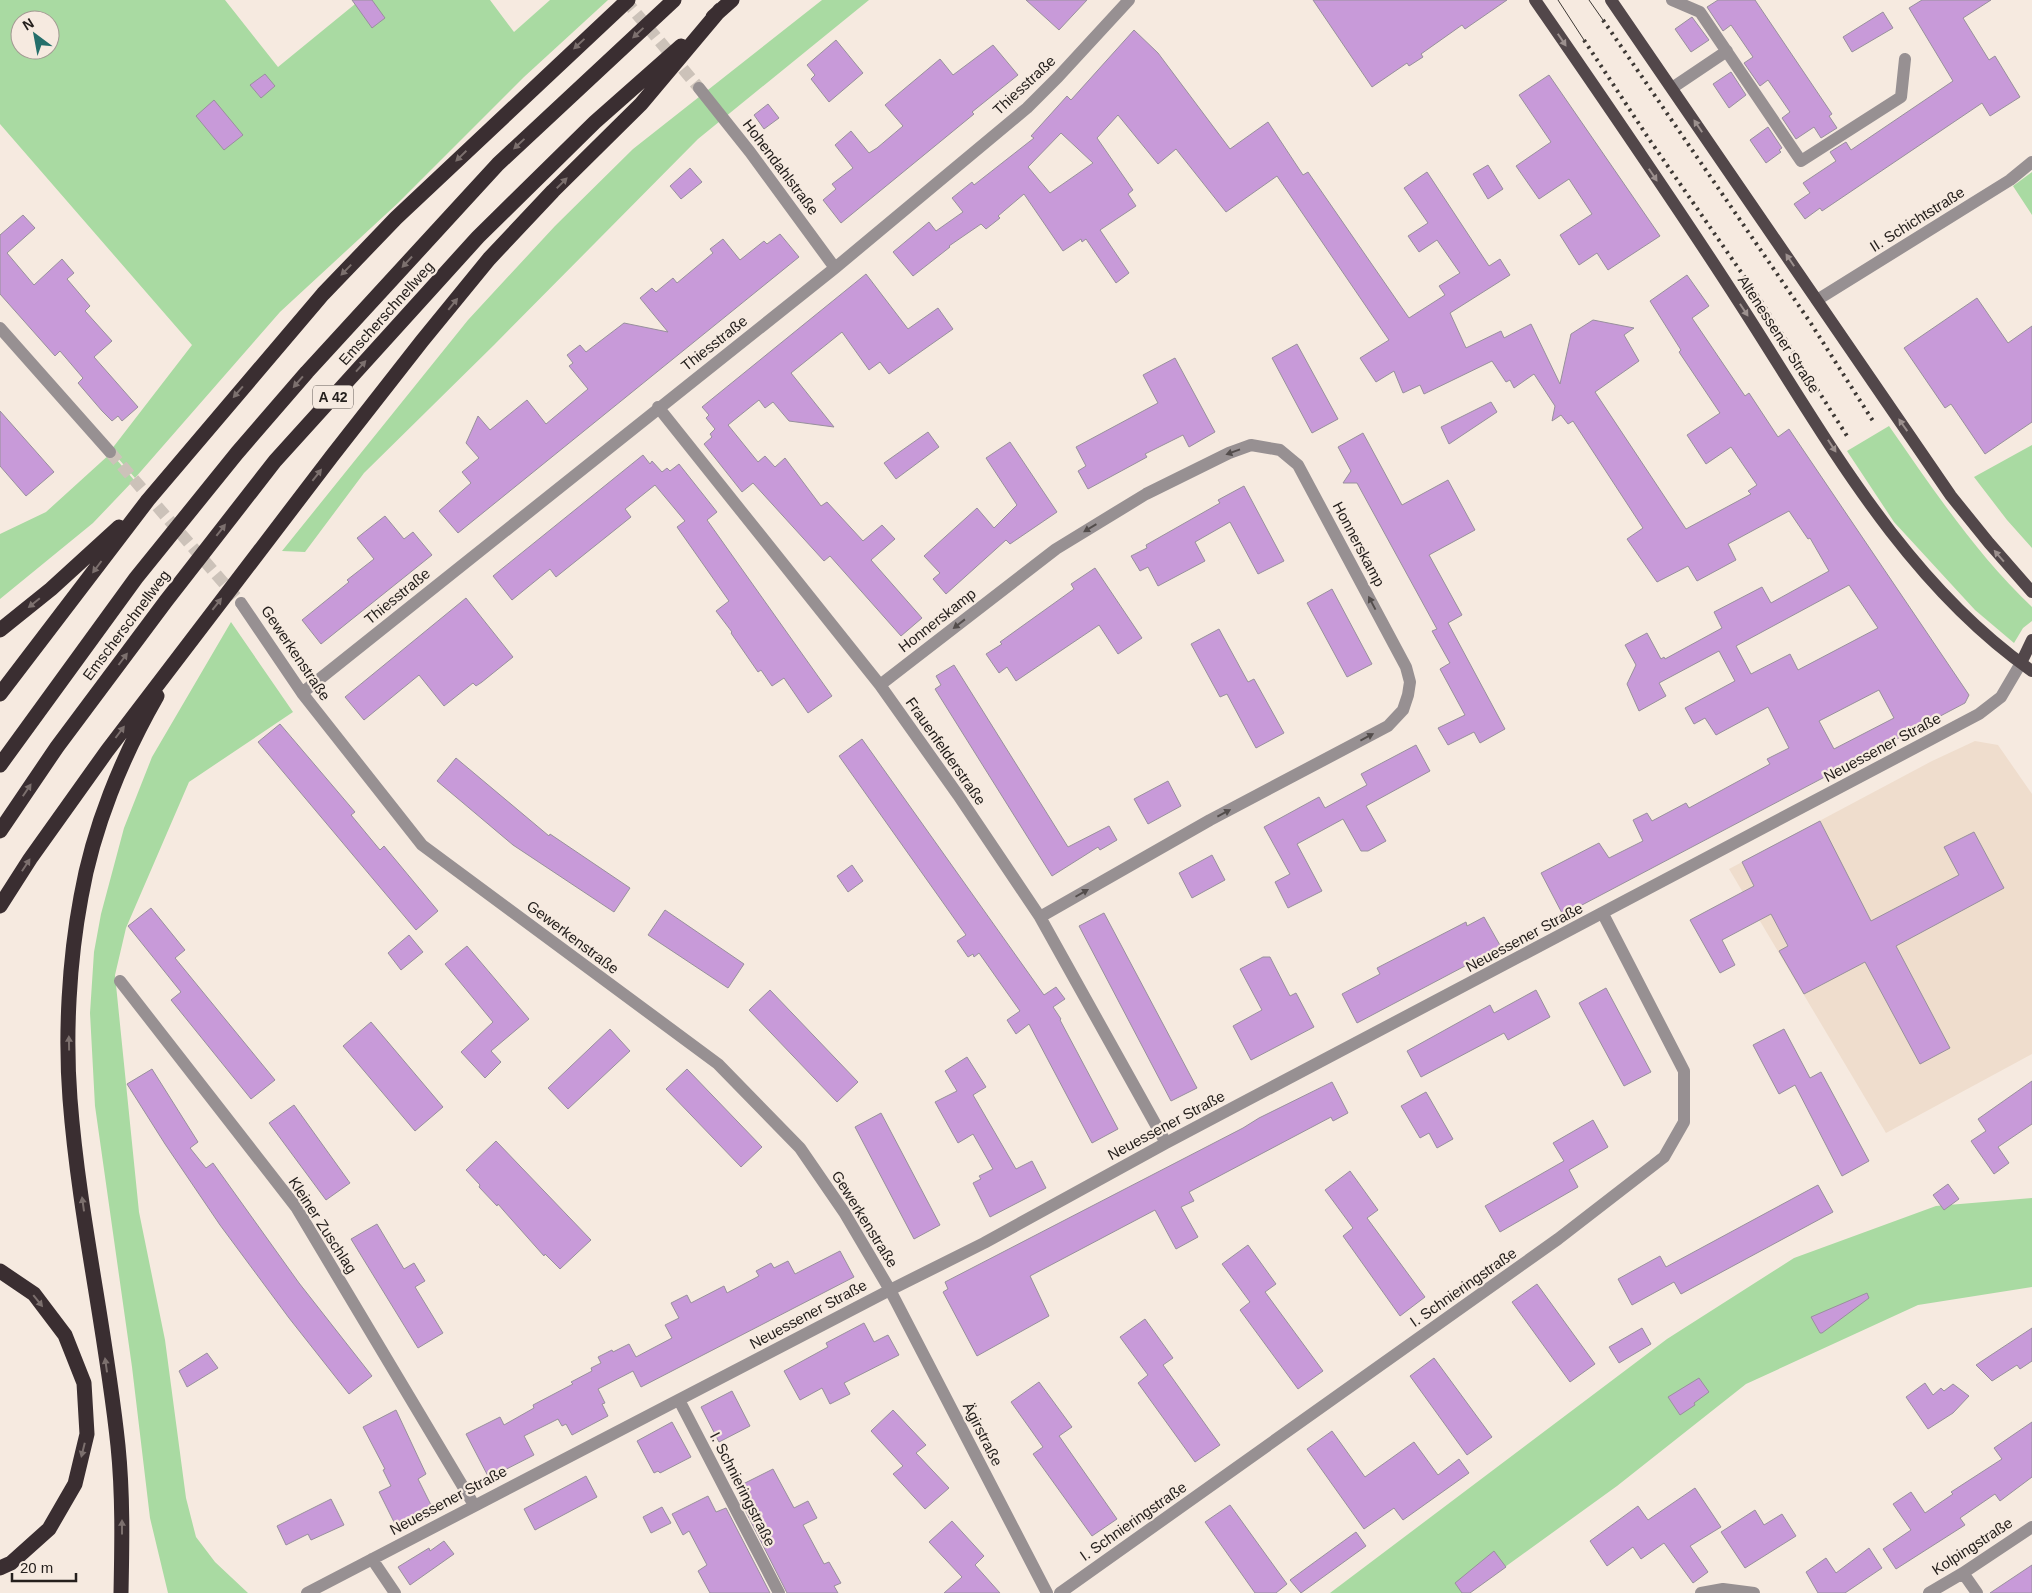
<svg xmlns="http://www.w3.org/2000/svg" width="2032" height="1593" font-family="Helvetica,sans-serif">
<rect width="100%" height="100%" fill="#f6eae0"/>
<path fill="#efddcd" d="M1975,741L1998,745L2032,794V1054L1886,1133L1729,869L1932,761Z"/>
<path fill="#a9daa2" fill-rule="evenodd" d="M0,0H225L278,67L360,0H490L514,32L550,0H608L524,77L398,203L280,312L135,478L111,450L192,345L0,124ZM20,20H50V50H20Z
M822,0H869L698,139L494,345L364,473L305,552L282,551L468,320L555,226L633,149Z
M2032,172V215L2013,186Z
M1889,426C1933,489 1976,554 2032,607V621L2023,628L2014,643L1975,610L1894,522L1847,451Z
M2032,445V548L2007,520L1974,477Z
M111,453L134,480L93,523L0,599V534L46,512Z
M231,622L293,712L189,782L126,928L115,975L139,1212L165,1340L186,1498L196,1537L215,1562L248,1593H168L150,1518L132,1367L95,1106L90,1013L94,952L101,914L124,828L152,757Z
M2032,1198V1287L1918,1305L1746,1384L1617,1486L1469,1593H1330L1667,1339L1794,1258L1936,1206Z"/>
<path fill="#c89ad9" stroke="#98909c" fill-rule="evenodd" d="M352,0H372L385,18L372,28Z
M1026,0H1087L1059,30Z
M1313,0H1507L1465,29L1462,25L1421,54L1423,57L1409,66L1407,63L1372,87Z
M1718,0H1755L1832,114L1829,116L1837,128L1821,138L1814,127L1796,139L1782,118L1790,112L1768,80L1760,86L1744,63L1753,57L1731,25L1723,31L1707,7Z
M1922,0H1991L1963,18L1989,60L1995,56L2020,97L1990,116L1982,103L1822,211L1820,208L1805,219L1794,204L1810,193L1803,183L1836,161L1830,152L1846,142L1851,150L1953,81L1909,8Z
M1883,12L1893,28L1852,52L1843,37Z
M1692,17L1709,40L1691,52L1675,29Z
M1134,30L1158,53L1230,149L1268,122L1303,175L1308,172L1409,318L1445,295L1439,286L1460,273L1437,240L1419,252L1408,236L1428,223L1404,188L1427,172L1489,266L1500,259L1510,275L1450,313L1466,348L1501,331L1504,338L1531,324L1560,384L1571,334L1593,320L1634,328L1624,335L1639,361L1595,392L1686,529L1751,494L1748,491L1757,485L1731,447L1706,464L1687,435L1720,413L1679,352L1681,350L1650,301L1687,275L1709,306L1692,318L1745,396L1749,393L1778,437L1789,429L1965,689L1969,695L1965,703L1563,915L1541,873L1599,843L1609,858L1643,841L1633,820L1647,813L1652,821L1686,803L1689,808L1770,764L1767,759L1789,748L1768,707L1716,735L1705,718L1694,724L1685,708L1735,681L1719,651L1659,683L1666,696L1639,711L1627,684L1636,665L1625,645L1647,633L1661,659L1664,657L1665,659L1722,628L1714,612L1762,587L1771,603L1829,571L1810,538L1808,539L1789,511L1728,544L1736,560L1697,581L1688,566L1657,582L1627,539L1643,528L1573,421L1568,424L1561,415L1552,421L1555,406L1534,374L1514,388L1510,380L1506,382L1492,361L1424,394L1420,385L1403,393L1394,371L1376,382L1360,358L1389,340L1277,176L1226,212L1176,149L1158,164L1118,115L1097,138L1133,190L1128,194L1136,206L1100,230L1129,273L1116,283L1086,239L1082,242L1081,239L1063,251L1024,194L998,216L1000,218L986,229L981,224L949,246L950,247L913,276L893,252L929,222L936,231L963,212L952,198L972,182L974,185L1034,138L1031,136L1067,96L1071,100ZM1061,133L1093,163L1050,193L1028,167ZM1849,585L1878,628L1798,670L1790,654L1751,674L1736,646ZM1879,690L1894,718L1834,749L1819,721Z
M836,40L863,73L829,102L811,79L815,75L807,65Z
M993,45L1018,75L972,112L974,114L841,223L823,200L836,189L832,184L853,168L835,145L851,131L869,153L877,148L903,126L885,105L940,59L953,75Z
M1731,72L1746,95L1729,108L1713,84Z
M265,74L275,86L261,98L250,85Z
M1549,75L1660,236L1608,270L1597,253L1579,265L1560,235L1592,214L1569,179L1539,199L1516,166L1551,142L1519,95Z
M214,100L243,135L224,150L196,116Z
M768,104L779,118L764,129L754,115Z
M1768,127L1782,148L1779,150L1781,152L1766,163L1750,140Z
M1488,165L1503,189L1488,199L1473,174Z
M690,168L702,182L681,199L670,186Z
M23,215L35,228L7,253L34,285L62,259L74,273L67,279L90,306L85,311L112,341L94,357L138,407L122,421L118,416L112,421L102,411L78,383L83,378L60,351L55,356L0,294V235Z
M780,234L799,257L458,533L439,511L471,483L462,472L479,458L466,443L478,416L490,430L527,400L546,424L588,389L569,366L573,363L567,355L580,345L586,352L624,323L668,332L640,298L652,288L656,292L673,278L677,283L713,253L710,249L723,239L740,260L764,241L767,244Z
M866,274L908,329L938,308L953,329L889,374L880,362L869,370L842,332L791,373L834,427L789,421L773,402L765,408L759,400L728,425L758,462L765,456L775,467L785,458L821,506L827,502L863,541L882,525L895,539L871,560L922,618L901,636L830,556L824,561L753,483L742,492L704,444L712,437L710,434L715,429L706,418L709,415L702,407Z
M1977,298L2008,343L2032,326V422L1985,454L1951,404L1945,408L1904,348Z
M1297,344L1338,419L1312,433L1272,358Z
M1175,358L1215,432L1189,447L1183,435L1145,454L1147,457L1136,463L1088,489L1078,471L1086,466L1076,447L1158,403L1143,375Z
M1491,402L1497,412L1449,444L1441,427Z
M0,411L54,472L26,496L0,466Z
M928,432L939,447L896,479L884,463Z
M1363,433L1402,505L1448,480L1475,530L1429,555L1462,615L1448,623L1505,729L1480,743L1474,732L1448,745L1438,728L1465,715L1440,669L1450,663L1432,631L1437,629L1357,483H1343L1351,471L1338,447Z
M1010,442L1057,512L1010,544L1006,540L946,594L933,579L940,573L924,556L977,508L994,528L1017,505L986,458Z
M643,455L650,464L652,461L662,472L667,468L670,471L679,464L717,512L707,520L832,696L808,713L784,678L772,686L761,670L758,672L731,633L732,632L716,611L729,601L677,527L685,521L655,485L625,509L631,517L556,577L550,569L512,600L493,576Z
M1244,486L1284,561L1258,574L1230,522L1195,542L1205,561L1158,586L1148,567L1140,571L1131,556L1147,548L1146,545L1220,503L1218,500Z
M385,516L404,539L413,532L432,555L321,644L302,620L349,582L347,580L374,559L357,538Z
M1095,568L1142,638L1118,654L1099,625L1016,681L1007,667L999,673L986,654L1002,644L1000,642L1074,589L1071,584Z
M1332,589L1372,664L1347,677L1307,603Z
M466,598L513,657L482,682L476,686L473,683L444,706L419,675L364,720L345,697Z
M1219,629L1248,682L1254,679L1284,733L1256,748L1227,694L1220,697L1191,644Z
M954,665L1068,847L1109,826L1117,840L1100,850L1098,847L1052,876L935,689L941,685L936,676Z
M280,724L355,812L351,815L380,850L384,846L438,911L416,930L258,742Z
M862,739L1044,995L1056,987L1065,999L1053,1007L1061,1019L1060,1020L1118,1129L1092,1143L1029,1024L1016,1034L1007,1020L1020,1011L979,953L974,957L973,954L968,957L957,941L966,935L839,756Z
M1416,745L1430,771L1366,806L1386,841L1368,851H1361L1343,819L1297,844L1322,891L1288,908L1275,882L1290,874L1264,827L1319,797L1325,808L1367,785L1361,774Z
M456,758L549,836L550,834L630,888L614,912L513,845L437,781Z
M1168,781L1181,806L1148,824L1134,799Z
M1820,821L1871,921L1959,875L1944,847L1974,832L2004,888L1896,946L1950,1048L1920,1064L1865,962L1804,994L1779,951L1788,946L1771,914L1722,940L1735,965L1720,973L1690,920L1754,886L1742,862Z
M1212,855L1225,880L1192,898L1179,873Z
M852,865L863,881L848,892L837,876Z
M151,908L185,950L175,958L275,1080L251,1099L171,1000L181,992L128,926Z
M665,910L744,964L728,988L648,935Z
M1104,913L1197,1088L1171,1101L1079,926Z
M1484,917L1501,947L1357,1023L1342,994L1380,974L1377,968L1466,922L1467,926Z
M409,935L423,952L401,970L388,953Z
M467,946L529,1019L491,1051L501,1062L485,1078L461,1052L493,1022L445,964Z
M1263,957H1270L1290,996L1296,993L1314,1027L1251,1060L1233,1026L1262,1010L1240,969Z
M1606,988L1651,1072L1624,1086L1579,1003Z
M770,990L858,1082L837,1102L749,1010Z
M1536,990L1550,1017L1508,1040L1504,1033L1421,1077L1407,1051L1490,1005L1494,1013Z
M371,1022L443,1107L415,1131L343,1046Z
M610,1029L630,1051L568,1109L548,1088Z
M1784,1029L1810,1078L1821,1072L1869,1161L1842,1176L1795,1085L1779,1094L1753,1045Z
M967,1057L986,1087L973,1095L1016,1169L1032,1161L1046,1188L990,1217L973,1183L981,1179L979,1176L993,1169L973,1134L958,1143L935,1102L957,1091L945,1071Z
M152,1069L198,1142L190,1148L206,1168L213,1163L299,1283L372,1376L349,1394L289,1318L220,1225L165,1144L127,1084Z
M687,1069L762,1147L741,1167L666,1089Z
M2032,1081V1124L1998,1147L2009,1163L1994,1174L1971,1141L1986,1131L1978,1119Z
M1332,1082L1348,1113L1333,1121L1331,1117L1189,1192L1194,1201L1181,1207L1198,1237L1176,1249L1155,1210L1030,1276L1049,1316L977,1356L943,1292L948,1289L945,1282L1243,1128L1259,1118Z
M1426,1092L1453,1139L1437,1148L1429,1133L1420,1138L1401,1106Z
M294,1105L350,1183L326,1200L269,1123Z
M881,1113L940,1225L914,1239L855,1127Z
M1593,1120L1608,1147L1569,1170L1578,1187L1500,1232L1485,1206L1564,1161L1553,1143Z
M496,1141L591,1240L560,1269L545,1254L544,1256L504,1211L498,1204L497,1206L479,1187L480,1185L466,1170Z
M1350,1171L1378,1210L1367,1218L1425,1297L1400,1316L1343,1236L1353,1228L1325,1190Z
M1948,1184L1959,1199L1944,1210L1933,1195Z
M1818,1185L1833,1212L1681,1294L1674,1282L1632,1305L1618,1279L1660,1256L1666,1267Z
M377,1224L404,1269L414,1263L425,1281L415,1287L443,1333L418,1348L351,1239Z
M1248,1245L1276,1284L1265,1292L1323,1371L1298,1389L1240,1310L1250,1302L1222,1264Z
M840,1251L854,1277L641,1387L633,1371L598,1389L605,1403L602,1404L608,1416L572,1435L566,1424L562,1426L558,1419L524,1436L534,1455L489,1478L466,1434L500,1417L504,1425L534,1408L533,1405L573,1384L571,1382L592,1371L591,1368L601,1363L598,1357L612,1350L613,1352L629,1344L636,1357L672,1338L665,1325L679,1318L671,1303L687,1295L691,1303L724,1286L727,1293L759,1276L756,1271L771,1263L774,1268L788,1261L795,1274Z
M1537,1284L1595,1364L1570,1382L1512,1302Z
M1867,1293L1869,1298L1822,1333H1820L1811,1317Z
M1145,1319L1173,1358L1163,1365L1220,1445L1195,1462L1138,1383L1148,1375L1120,1337Z
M864,1323L874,1342L888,1335L899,1355L844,1383L850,1394L830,1404L822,1388L800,1400L784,1371L828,1347L826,1343Z
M1642,1328L1651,1344L1619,1363L1609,1347Z
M2032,1328V1361L2020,1369L2017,1365L1992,1381L1976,1365Z
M207,1353L218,1368L187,1387L179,1371Z
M1434,1358L1492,1437L1467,1455L1410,1376Z
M1699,1378L1709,1392L1694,1403L1695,1405L1680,1415L1668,1397Z
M1039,1382L1072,1427L1059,1436L1117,1519L1092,1536L1033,1454L1043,1447L1011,1402Z
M1925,1383L1933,1395L1941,1388L1944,1391L1953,1384L1969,1396L1953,1413L1928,1429L1906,1397Z
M732,1391L750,1426L719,1442L701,1407Z
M396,1410L426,1474L418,1479L432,1507L396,1526L379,1492L391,1486L383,1470L385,1469L363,1427Z
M893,1410L926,1445L916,1453L949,1488L925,1509L893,1474L903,1466L871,1431Z
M672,1422L691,1457L660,1473L658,1471L654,1473L637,1441Z
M2032,1422V1477L2000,1501L1995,1494L1960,1518L1965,1525L1896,1569L1883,1549L1911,1530L1893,1504L1911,1492L1925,1513L1953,1494L1951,1492L2002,1459L1994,1448Z
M1332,1431L1365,1477L1414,1442L1438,1475L1459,1459L1469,1473L1403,1520L1394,1508L1364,1529L1307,1449Z
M773,1469L794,1508L808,1501L817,1518L803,1525L824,1564L829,1562L841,1583L834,1586L838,1593H787L740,1500L747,1497L741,1485Z
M586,1476L597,1497L535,1530L524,1509Z
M1695,1488L1721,1527L1690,1546L1708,1572L1693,1583L1664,1543L1641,1559L1633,1547L1607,1566L1590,1541L1638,1506L1648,1520Z
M708,1496L716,1512L726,1508L770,1593H710L698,1571L707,1565L689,1531L683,1535L672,1514Z
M331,1499L344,1525L311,1540L308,1534L286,1545L277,1526Z
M1230,1505L1287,1584L1276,1593H1255L1205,1522Z
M662,1507L671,1523L651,1533L643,1517Z
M1755,1510L1764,1525L1782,1514L1796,1536L1745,1568L1721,1532Z
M952,1521L984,1556L975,1565L1000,1593H944L962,1577L929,1542Z
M1356,1532L1366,1546L1301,1593L1290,1580Z
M444,1541L454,1554L410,1585L398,1567L429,1548L430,1551Z
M1869,1548L1882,1568L1845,1593H1818L1806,1572L1826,1558L1836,1573Z
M1494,1551L1506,1567L1470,1593H1462L1455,1583Z
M2032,1565V1593H1990Z"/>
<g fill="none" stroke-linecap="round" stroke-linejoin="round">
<path stroke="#ccc2b9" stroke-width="12" stroke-dasharray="12 6" stroke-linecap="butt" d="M625,0L699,88
M110,452L241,603"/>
<path stroke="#979092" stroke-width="12" d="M1672,0L1700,12L1801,161L1901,97L1905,59
M699,88L750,152L835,268
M1672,88L1727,51
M1817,300L2010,180L2032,162
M0,328L110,452
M658,407L880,685L958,795L1040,917L1166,1143
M241,603L302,693L422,845L718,1064L800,1148L844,1212L890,1290L1047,1593
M880,685L1056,549L1146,494L1229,453L1251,445L1280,450L1298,465L1406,667L1410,682L1408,695L1403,710L1388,726L1210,820L1040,917
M302,693L835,268L1027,108L1058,77L1129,0
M120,981L296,1207L474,1505
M679,1400L779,1593
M372,1559L395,1593
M1963,1573L1977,1593
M307,1593L890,1290L984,1243L1166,1143L1979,714L2001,697L2021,663
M1060,1593L1558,1239L1664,1157L1684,1122V1071L1603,914
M1701,1593L1723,1589L1754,1593
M1929,1593L1963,1573L2032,1527"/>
<path stroke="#52474a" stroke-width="12" d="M1535,0C1604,100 1674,201 1740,304C1824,434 1902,580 2032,671
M1611,0L1951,496L1989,543L2032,592
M2021,663L2032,640"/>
<path stroke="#3a2e31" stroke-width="15" d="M713,17L732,0
M0,630L51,589L119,527
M0,694L148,500L323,294L396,218L628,0
M0,765L136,578L237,453L307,372L498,164L674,0
M0,831L57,747L166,601L275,461L478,237L595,122L681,46
M0,906L30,859L107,751L332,456L422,341L489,259L553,191L641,104L720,10
M0,1271L34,1294L65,1335L84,1383L87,1434L75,1484L49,1529L11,1563L0,1568
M121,1593C122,1544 123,1495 118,1446C106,1330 79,1216 70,1099C65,1035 69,961 81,897C93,828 122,757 157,696"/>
<path stroke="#3d3834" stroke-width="1" d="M1558,0L1584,40
M1589,0L1603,20"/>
<path stroke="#3d3834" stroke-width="4" stroke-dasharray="2.5 5" stroke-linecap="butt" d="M1603,20L1810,322L1873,421
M1584,40L1649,139L1759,298L1847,436"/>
</g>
<defs><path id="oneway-solid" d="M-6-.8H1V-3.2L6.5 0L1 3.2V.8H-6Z" transform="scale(1.25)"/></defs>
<g fill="#7c706e">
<use href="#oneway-solid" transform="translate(638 33) rotate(137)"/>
<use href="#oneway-solid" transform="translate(579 44) rotate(137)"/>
<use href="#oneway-solid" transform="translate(519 144) rotate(137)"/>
<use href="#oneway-solid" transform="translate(461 156) rotate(136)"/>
<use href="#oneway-solid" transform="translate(562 183) rotate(-45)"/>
<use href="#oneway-solid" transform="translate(407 262) rotate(133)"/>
<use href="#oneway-solid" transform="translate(346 270) rotate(134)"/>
<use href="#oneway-solid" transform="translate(453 304) rotate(-51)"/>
<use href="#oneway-solid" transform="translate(361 366) rotate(-48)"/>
<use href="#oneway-solid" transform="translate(298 382) rotate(131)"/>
<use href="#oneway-solid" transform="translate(238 392) rotate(131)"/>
<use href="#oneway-solid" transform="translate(317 475) rotate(-52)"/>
<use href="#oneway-solid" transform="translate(221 530) rotate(-52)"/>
<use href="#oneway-solid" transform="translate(97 567) rotate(127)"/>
<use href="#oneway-solid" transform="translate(34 603) rotate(141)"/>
<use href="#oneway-solid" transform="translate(217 604) rotate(-52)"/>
<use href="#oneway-solid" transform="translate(123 659) rotate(-53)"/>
<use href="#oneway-solid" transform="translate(120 732) rotate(-53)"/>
<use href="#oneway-solid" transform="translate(27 790) rotate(-56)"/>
<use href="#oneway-solid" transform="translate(26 865) rotate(-57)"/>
<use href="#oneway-solid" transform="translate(69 1043) rotate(-91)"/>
<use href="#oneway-solid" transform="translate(83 1204) rotate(-98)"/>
<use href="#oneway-solid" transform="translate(38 1301) rotate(51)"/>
<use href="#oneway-solid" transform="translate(106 1365) rotate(-98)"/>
<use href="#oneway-solid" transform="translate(83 1450) rotate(104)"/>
<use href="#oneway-solid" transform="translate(122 1527) rotate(-90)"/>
</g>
<g fill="#9c908e">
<use href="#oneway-solid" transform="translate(1562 40) rotate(56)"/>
<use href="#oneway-solid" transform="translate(1698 126) rotate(-124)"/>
<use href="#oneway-solid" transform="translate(1653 175) rotate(56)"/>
<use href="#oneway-solid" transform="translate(1790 260) rotate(-124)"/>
<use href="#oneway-solid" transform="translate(1744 310) rotate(57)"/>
<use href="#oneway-solid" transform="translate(1903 425) rotate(-125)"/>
<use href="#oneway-solid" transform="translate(1832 446) rotate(57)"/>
<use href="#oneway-solid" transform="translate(1999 556) rotate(-131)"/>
</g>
<g fill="#534d4c">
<use href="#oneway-solid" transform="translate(1233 452) rotate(160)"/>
<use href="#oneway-solid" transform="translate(1090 528) rotate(149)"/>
<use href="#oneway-solid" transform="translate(1372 603) rotate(-118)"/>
<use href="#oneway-solid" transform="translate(959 624) rotate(142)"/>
<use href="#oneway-solid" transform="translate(1367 737) rotate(-28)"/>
<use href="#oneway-solid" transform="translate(1224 813) rotate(-28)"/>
<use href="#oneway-solid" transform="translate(1082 893) rotate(-30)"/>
</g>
<g text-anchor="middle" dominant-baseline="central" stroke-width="4.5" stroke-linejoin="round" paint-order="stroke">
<rect fill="#f6eae0" stroke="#645d58" stroke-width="1" x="313" y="385.5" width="40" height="23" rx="4"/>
<g font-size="14" font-weight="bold" fill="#25201d">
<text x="333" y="397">A 42</text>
</g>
<g font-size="15" fill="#25201d" stroke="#f6eae0">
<text transform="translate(1024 85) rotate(-43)">Thiesstraße</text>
<text transform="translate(781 167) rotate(53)">Hohendahlstraße</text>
<text transform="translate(1917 219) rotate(-32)">II. Schichtstraße</text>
<text transform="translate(386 313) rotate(-48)">Emscherschnellweg</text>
<text transform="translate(1779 334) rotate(57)">Altenessener Straße</text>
<text transform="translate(714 343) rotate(-38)">Thiesstraße</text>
<text transform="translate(1359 544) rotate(62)">Honnerskamp</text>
<text transform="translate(397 596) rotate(-39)">Thiesstraße</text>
<text transform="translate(937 620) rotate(-38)">Honnerskamp</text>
<text transform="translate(126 625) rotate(-53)">Emscherschnellweg</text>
<text transform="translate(296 653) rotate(56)">Gewerkenstraße</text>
<text transform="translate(1882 747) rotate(-28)">Neuessener Straße</text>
<text transform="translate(946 751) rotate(55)">Frauenfelderstraße</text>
<text transform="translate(573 937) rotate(37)">Gewerkenstraße</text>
<text transform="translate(1524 937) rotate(-28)">Neuessener Straße</text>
<text transform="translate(1166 1125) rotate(-28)">Neuessener Straße</text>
<text transform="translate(865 1219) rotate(58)">Gewerkenstraße</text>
<text transform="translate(323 1225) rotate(57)">Kleiner Zuschlag</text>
<text transform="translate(1463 1287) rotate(-35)">I. Schnieringstraße</text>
<text transform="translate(808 1314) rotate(-28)">Neuessener Straße</text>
<text transform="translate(983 1434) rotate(63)">Ägirstraße</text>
<text transform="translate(743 1489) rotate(63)">I. Schnieringstraße</text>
<text transform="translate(448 1500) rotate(-28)">Neuessener Straße</text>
<text transform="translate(1133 1521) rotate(-35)">I. Schnieringstraße</text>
<text transform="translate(1972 1546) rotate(-33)">Kolpingstraße</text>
</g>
</g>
<g transform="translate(35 35) rotate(328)"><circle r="24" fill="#f6eae0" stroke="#a29992"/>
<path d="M0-4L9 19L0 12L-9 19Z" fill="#256f6b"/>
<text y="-8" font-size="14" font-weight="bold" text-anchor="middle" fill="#25201d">N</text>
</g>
<path d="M12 1573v8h64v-8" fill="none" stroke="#25201d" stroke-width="2.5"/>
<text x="20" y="1573" font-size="15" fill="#25201d" stroke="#f6eae0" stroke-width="4" paint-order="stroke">20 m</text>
</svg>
